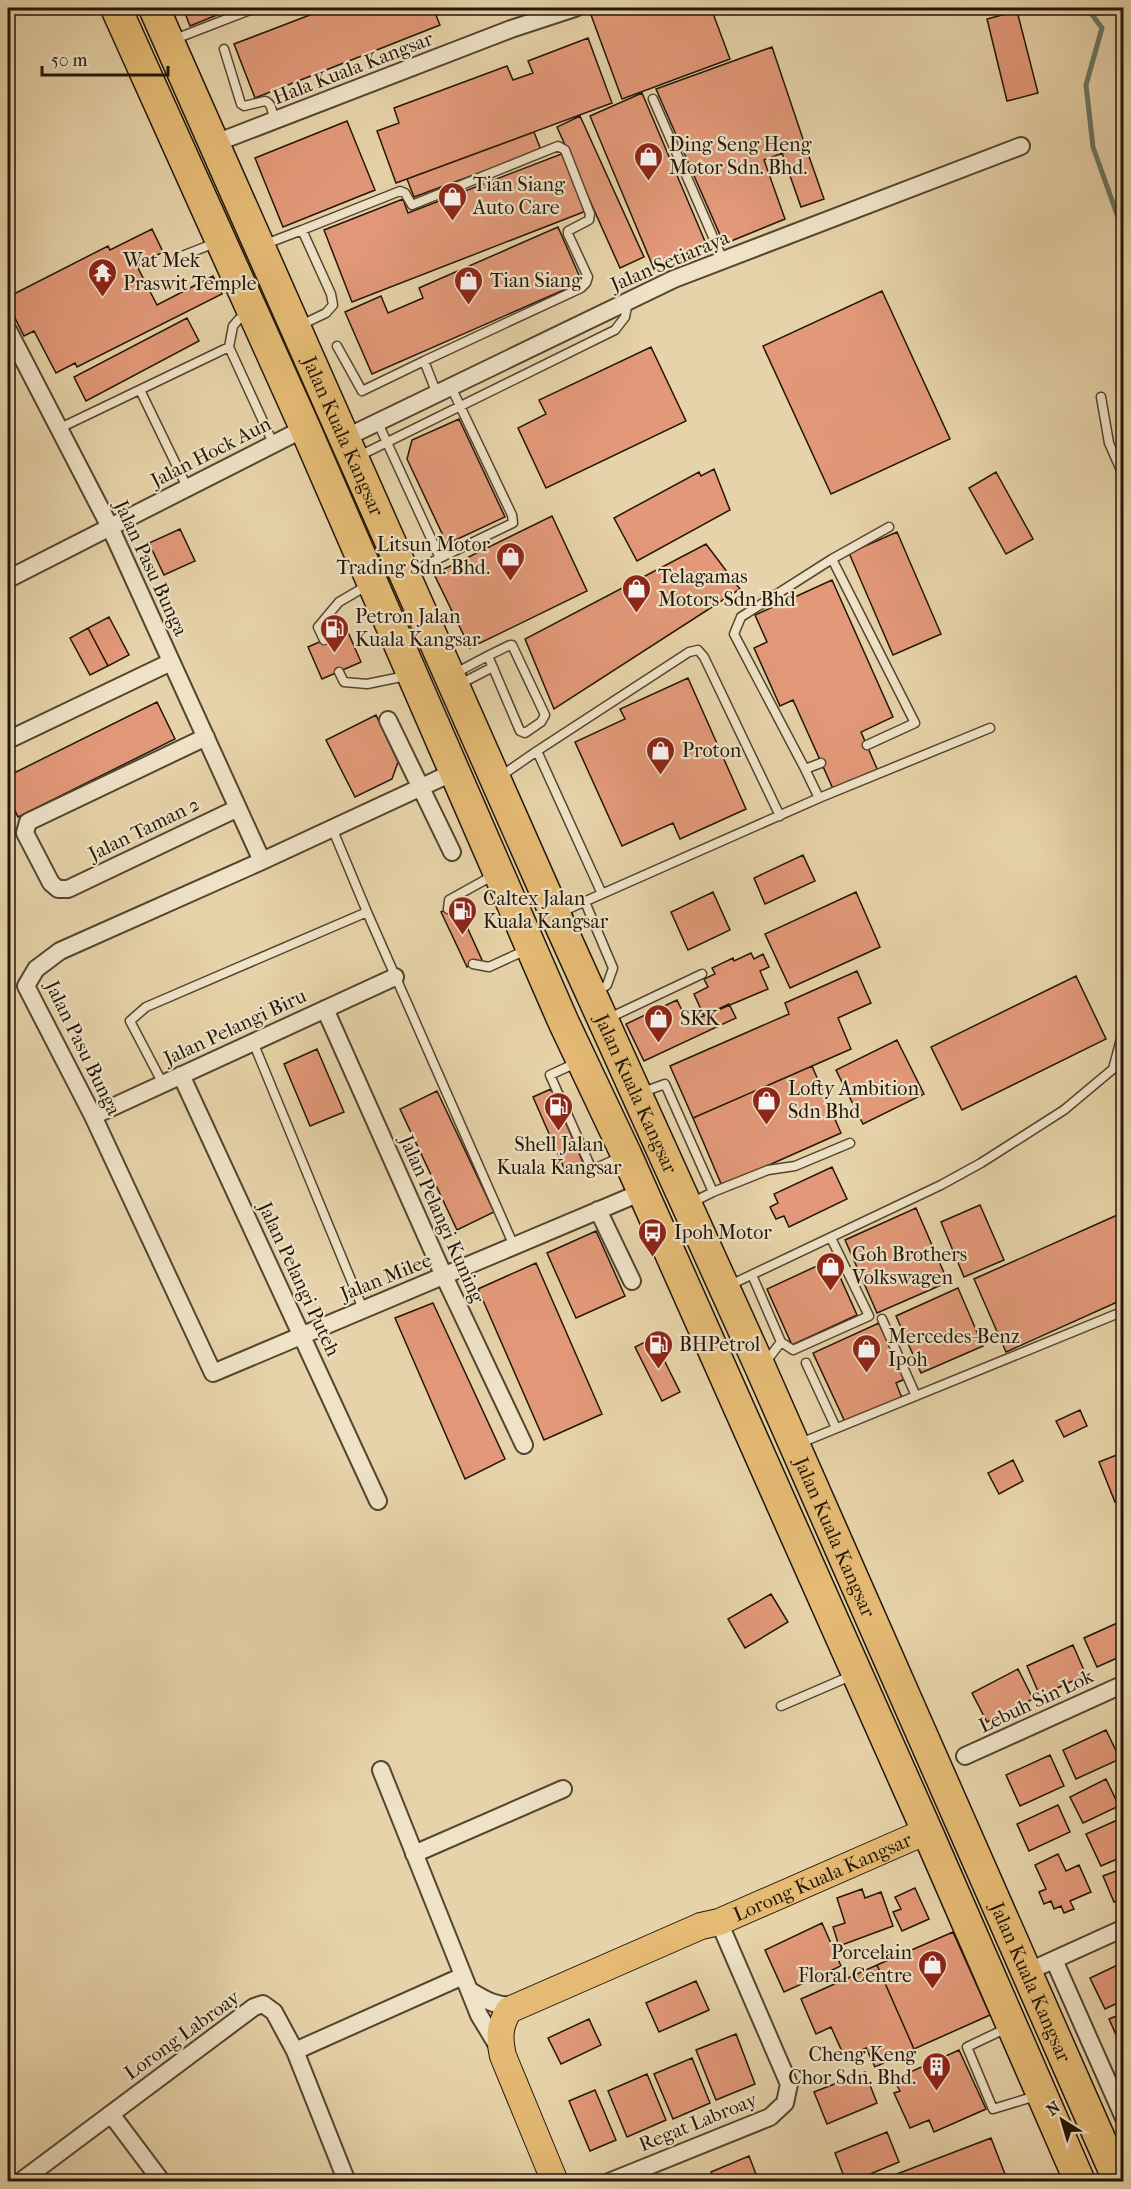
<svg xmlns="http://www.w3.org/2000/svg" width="1131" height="2189" font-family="'IM FELL French Canon',serif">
<rect width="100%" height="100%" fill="#e7d3a9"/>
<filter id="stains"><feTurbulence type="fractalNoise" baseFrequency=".00333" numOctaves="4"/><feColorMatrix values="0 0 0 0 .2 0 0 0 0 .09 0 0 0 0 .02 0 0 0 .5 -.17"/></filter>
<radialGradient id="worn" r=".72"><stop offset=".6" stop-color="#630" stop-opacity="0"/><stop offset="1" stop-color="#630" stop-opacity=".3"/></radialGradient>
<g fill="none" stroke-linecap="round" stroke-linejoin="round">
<path stroke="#697864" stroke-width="5" d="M1087,8L1102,28L1086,85L1093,147L1124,234"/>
</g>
<path fill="#e39979" stroke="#221608" stroke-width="1.5" d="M183,8H234L190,26Z
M328,8H433L440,25L255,98L234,44Z
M610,8H653L656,14L674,8H711L730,59L622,99L591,15Z
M832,8H852L835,14Z
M1017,11L1038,93L1007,101L987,19Z
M588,38L612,103L396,183L377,131L399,123L394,108L507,66L513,80L533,73L528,61Z
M772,47L805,145L764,160L785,219L724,244L656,89Z
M642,93L707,246L654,269L590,116Z
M580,116L644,257L620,268L557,127Z
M347,121L375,190L283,227L255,158Z
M534,132L541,150L414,197L407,179Z
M805,145L824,199L801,207L782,153Z
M564,153L586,211L352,302L324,230L403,199L408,213Z
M558,227L582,282L372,374L345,312L381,296L388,313L423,298L419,288Z
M152,229L163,252L137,266L157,305L213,276L222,294L77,367L75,363L56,373L34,331L24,336L8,304V297L108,246L110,250Z
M882,291L950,439L831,494L763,346Z
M187,318L199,341L86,401L74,377Z
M651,347L686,421L546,488L518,428L546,414L539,400Z
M459,419L505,517L447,544L407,459L412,440Z
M714,469L730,510L637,561L614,518L699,472L701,476Z
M996,472L1033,539L1006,554L969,488Z
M552,516L587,591L470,648L434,574Z
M180,529L195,561L164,575L149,543Z
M897,532L941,634L893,655L849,553Z
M706,544L740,589L554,709L525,639Z
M832,580L893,717L861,732L878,771L834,791L793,700L780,706L754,648L767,642L755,615Z
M109,617L129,655L108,666L88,628Z
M88,628L108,666L90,675L70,638Z
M347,630L361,662L322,679L308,647Z
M688,678L746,809L680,839L673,823L622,846L575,742L625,719L620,709Z
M157,702L175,739L18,817L8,796V776Z
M376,715L398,762L392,779L355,797L326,740Z
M803,855L815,881L765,904L754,878Z
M713,892L730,930L688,950L671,912Z
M856,892L880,947L790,988L765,934Z
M457,905L482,960L467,967L441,912Z
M751,953L754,959L763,954L769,967L760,971L768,989L704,1016L694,994L708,987L704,979L715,974L712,968L733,958L734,961Z
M857,971L871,1003L838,1018L851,1049L693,1118L670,1066L789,1014L785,1003Z
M1076,976L1106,1039L962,1110L931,1047Z
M677,1000L688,1023L729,1004L736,1018L644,1061L626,1024Z
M897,1040L924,1094L863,1124L836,1070Z
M317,1049L344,1112L310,1126L284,1064Z
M812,1066L841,1133L722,1186L693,1118Z
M551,1089L585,1167L567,1175L533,1097Z
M437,1091L494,1212L457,1230L400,1109Z
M832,1167L847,1199L789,1227L784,1216L776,1219L770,1207L778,1203L774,1194Z
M980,1205L1004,1260L964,1277L941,1222Z
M916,1208L948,1282L877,1313L845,1240Z
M1124,1212V1299L1006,1352L974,1279Z
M596,1231L625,1296L576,1318L547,1253Z
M832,1259L857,1315L792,1345L767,1289Z
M536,1263L602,1414L544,1440L478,1289Z
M958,1288L983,1346L921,1373L896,1316Z
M433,1303L505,1459L465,1479L395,1318Z
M879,1323L905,1379L896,1383L902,1398L846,1424L813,1353Z
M653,1338L680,1392L662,1401L635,1347Z
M1080,1410L1087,1426L1064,1437L1056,1421Z
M1124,1452V1499L1115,1502L1099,1462Z
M1013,1460L1023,1481L999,1494L988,1473Z
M771,1594L788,1622L745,1648L728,1619Z
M1124,1620V1655L1097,1667L1084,1638Z
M1073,1645L1086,1675L1040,1696L1027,1666Z
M1018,1669L1033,1699L987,1722L972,1693Z
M1106,1730L1120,1759L1076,1779L1063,1750Z
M1050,1755L1064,1786L1020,1806L1006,1775Z
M1106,1779L1119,1806L1083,1823L1070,1797Z
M1058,1805L1070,1832L1029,1851L1017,1824Z
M1124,1817V1856L1101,1866L1086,1834Z
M1058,1854L1066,1871L1079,1865L1091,1892L1070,1901L1074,1909L1064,1913L1061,1906L1054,1909L1051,1901L1044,1904L1039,1892L1046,1889L1035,1865Z
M1124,1868V1898L1114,1902L1103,1876Z
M915,1888L929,1919L902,1931L893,1912L901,1909L895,1897Z
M862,1889L865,1898L881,1892L893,1926L839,1946L833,1927L845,1923L837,1898Z
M822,1923L841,1966L784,1992L765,1950Z
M953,1932L990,2015L914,2049L877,1965Z
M1124,1962V2000L1105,2009L1090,1978Z
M877,1965L914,2049L875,2067L866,2048L845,2058L831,2027L816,2034L801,1999Z
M696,1981L709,2010L659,2032L646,2003Z
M1124,2013V2053L1109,2019Z
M589,2019L601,2045L561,2064L548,2038Z
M736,2034L755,2084L716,2100L696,2050Z
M959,2050L986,2109L934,2132L929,2120L910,2128L894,2093L900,2091L896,2084L910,2077L908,2073Z
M692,2058L710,2103L673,2119L654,2074Z
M865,2072L877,2103L827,2124L814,2092Z
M647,2074L666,2120L627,2137L608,2091Z
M595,2090L616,2140L590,2151L569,2101Z
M887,2132L899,2162L851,2182H846L835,2153Z
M991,2138L1008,2182H876Z
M749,2156L759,2182H715L711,2172Z"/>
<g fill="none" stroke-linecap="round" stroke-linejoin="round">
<defs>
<path id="lane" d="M175,39L255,8
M224,49L241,104L244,106L265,101C273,104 272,113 274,121
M653,99L723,260
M302,230L400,191L405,193L412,205L558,146L565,150L590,214L589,220L568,231V234L588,277L586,283L581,288L424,361
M263,245L302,230L331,294L333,305L326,313L301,325
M182,256L215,243
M248,314L239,319L233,326L229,347L273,443
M337,346L362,391L424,361L437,394
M140,390L187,487
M1101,397L1109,443L1124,477
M378,423L440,558L409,573
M58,429L229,347
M357,457L615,330L625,317L628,301
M440,558L513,523L512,515L451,387
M832,559L889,527
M324,640L318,627L339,602L368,585
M339,672L344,682L367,684L406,676
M454,674C472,664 491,654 510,645H512L545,715L541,722L525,733L520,731L488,656
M458,685L493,667
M537,751L689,652L698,650L704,657L780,816
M805,769L734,634L741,617L832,559L915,723L867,745
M501,776L537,751L602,894
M819,798L805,769L821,763
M332,828L367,912
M1124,881V934
M585,902L613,968L607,985L597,992
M448,909L449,900L494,875
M561,912L819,798L990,728
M473,964L489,967L526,950
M609,1018L702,974
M253,1042L363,1309
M576,1063L550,1075L592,1170L623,1156
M163,1084L130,1021L146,1007L367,912L514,1246
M643,1092L665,1084L713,1192L691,1203
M713,1192L768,1170L795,1166L850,1143
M752,1275L781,1342L765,1363
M728,1286L941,1185L981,1163L1064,1110L1113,1069L1124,1028
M882,1319L916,1396
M781,1342L793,1350L869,1316L831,1238
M806,1363L836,1428
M798,1444L1124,1311
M781,1706L853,1675
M1007,2028L967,2047L993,2109L1036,2096"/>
<path id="street" d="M213,144L511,29L575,8
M8,330L110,527L262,861
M345,438L674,279L1021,146
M8,579L305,428
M388,720L452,852
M206,737L28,822L25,833L51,883L58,889H68L238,808
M8,740L171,662
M456,771L262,861L60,951L36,969L26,986L93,1116L213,1373L642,1192
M325,1009L444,1276L524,1445
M181,1075L378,1501
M93,1116L395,977
M598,1210L632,1281
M965,1756L1124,1684
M381,1770L479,2015L499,2048
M414,1854L563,1789
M1054,1960L1124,2118
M1027,1972L1124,1928
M469,1990C485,2000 498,2008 518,2005
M295,2051L347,2182
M111,2114L162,2182
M20,2182L254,2007L263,2004L274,2012L295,2051L463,1976
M609,2182L770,2117L785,2103L789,2084L719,1922"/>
<g id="primary">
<path id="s1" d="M555,2182L503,2056C499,2038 499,2026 509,2010L701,1926L719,1922L927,1831"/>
</g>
<g id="highway">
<path d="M116,8L305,428L563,1021L626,1154L927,1831L1080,2182"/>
<path id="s2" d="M154,8L555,914L761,1369L1119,2182"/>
</g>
</defs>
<use href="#lane" stroke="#534530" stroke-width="11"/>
<use href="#street" stroke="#534530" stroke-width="20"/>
<use href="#primary" stroke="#221608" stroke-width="28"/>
<use href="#highway" stroke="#221608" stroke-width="33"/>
<use href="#lane" stroke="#efe2c7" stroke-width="8"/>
<use href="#street" stroke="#efe2c7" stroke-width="16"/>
<use href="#primary" stroke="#e4ba74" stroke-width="26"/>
<use href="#highway" stroke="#e4ba74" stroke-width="30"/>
</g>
<defs>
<symbol id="shop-pin" viewBox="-11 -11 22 30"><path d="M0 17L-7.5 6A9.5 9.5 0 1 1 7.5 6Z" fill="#8f2418" stroke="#efe2c7"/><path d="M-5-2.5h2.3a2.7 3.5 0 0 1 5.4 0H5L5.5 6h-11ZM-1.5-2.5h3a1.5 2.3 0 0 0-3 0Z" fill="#fff"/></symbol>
<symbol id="temple-pin" viewBox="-11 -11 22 30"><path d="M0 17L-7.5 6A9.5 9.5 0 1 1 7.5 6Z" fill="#8f2418" stroke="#efe2c7"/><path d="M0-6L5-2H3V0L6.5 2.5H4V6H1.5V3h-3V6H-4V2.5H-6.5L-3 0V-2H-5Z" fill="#fff"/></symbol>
<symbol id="fuel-pin" viewBox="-11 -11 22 30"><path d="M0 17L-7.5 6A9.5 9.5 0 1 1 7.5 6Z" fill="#8f2418" stroke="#efe2c7"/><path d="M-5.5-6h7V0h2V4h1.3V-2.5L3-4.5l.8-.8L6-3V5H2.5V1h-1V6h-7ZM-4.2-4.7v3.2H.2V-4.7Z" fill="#fff"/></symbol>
<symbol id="bus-pin" viewBox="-11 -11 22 30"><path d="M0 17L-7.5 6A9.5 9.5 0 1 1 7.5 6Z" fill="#8f2418" stroke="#efe2c7"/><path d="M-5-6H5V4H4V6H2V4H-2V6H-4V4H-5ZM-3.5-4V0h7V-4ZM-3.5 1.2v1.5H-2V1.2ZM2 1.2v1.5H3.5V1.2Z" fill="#fff"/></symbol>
<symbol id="building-pin" viewBox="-11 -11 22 30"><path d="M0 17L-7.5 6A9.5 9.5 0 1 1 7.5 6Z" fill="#8f2418" stroke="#efe2c7"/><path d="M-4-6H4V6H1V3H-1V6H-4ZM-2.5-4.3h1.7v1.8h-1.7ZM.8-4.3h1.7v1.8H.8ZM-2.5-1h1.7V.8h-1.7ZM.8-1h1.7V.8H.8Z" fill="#fff"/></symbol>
</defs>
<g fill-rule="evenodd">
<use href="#shop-pin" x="632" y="140" width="33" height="45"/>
<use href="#shop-pin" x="436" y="180" width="33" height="45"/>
<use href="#temple-pin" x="86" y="256" width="33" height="45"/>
<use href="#shop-pin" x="452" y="264" width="33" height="45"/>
<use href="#shop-pin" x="494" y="540" width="33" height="45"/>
<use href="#shop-pin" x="620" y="572" width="33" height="45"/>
<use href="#fuel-pin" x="318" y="612" width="33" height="45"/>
<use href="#shop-pin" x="644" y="734" width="33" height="45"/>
<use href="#fuel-pin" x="446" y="894" width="33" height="45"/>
<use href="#shop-pin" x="642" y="1002" width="33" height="45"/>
<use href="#shop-pin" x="750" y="1084" width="33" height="45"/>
<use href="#fuel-pin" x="542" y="1090" width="33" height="45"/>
<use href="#bus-pin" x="636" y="1216" width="33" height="45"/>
<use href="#shop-pin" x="814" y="1250" width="33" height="45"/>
<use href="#fuel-pin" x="642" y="1328" width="33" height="45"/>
<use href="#shop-pin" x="850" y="1332" width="33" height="45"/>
<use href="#shop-pin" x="916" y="1948" width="33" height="45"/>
<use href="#building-pin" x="920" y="2050" width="33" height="45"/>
</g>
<g text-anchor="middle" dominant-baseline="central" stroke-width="4.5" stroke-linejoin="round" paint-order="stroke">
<g font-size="20" fill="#221608" stroke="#efe2c7">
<text transform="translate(353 68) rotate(-21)">Hala Kuala Kangsar</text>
<text transform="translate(670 261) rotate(-23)">Jalan Setiaraya</text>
<text stroke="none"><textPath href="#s2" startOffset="468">Jalan Kuala Kangsar</textPath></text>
<text transform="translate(211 452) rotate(-27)">Jalan Hock Aun</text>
<text transform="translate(151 568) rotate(65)">Jalan Pasu Bunga</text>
<text transform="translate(144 829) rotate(-26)">Jalan Taman 2</text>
<text transform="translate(235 1027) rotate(-25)">Jalan Pelangi Biru</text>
<text transform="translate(83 1048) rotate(64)">Jalan Pasu Bunga</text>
<text stroke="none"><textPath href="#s2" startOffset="1188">Jalan Kuala Kangsar</textPath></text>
<text transform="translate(442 1219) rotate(66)">Jalan Pelangi Kuning</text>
<text transform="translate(386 1277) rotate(-22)">Jalan Milee</text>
<text transform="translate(299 1279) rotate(65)">Jalan Pelangi Puteh</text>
<text stroke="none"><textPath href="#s2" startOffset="1674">Jalan Kuala Kangsar</textPath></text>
<text transform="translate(1036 1701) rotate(-25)">Lebuh Sin Lok</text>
<text stroke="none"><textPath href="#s1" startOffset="525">Lorong Kuala Kangsar</textPath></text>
<text stroke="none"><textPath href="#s2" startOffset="2160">Jalan Kuala Kangsar</textPath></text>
<text transform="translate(182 2035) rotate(-36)">Lorong Labroay</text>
<text transform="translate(698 2122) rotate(-22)">Regat Labroay</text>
</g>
<g font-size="20" fill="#221608" stroke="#efe2c7" text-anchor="start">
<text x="669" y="144">Ding Seng Heng<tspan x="669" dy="23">Motor Sdn. Bhd.</tspan></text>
<text x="473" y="184">Tian Siang<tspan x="473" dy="23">Auto Care</tspan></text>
<text x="123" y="260">Wat Mek<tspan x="123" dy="23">Praswit Temple</tspan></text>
<text x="490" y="280">Tian Siang</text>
<text x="490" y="544" text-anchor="end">Litsun Motor<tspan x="490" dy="23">Trading Sdn. Bhd.</tspan></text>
<text x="658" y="576">Telagamas<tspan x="658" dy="23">Motors Sdn Bhd</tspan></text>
<text x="355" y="616">Petron Jalan<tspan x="355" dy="23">Kuala Kangsar</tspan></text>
<text x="682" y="750">Proton</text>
<text x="483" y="898">Caltex Jalan<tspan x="483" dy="23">Kuala Kangsar</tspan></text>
<text x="680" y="1018">SKK</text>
<text x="788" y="1088">Lofty Ambition<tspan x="788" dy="23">Sdn Bhd</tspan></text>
<text x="559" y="1144" text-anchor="middle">Shell Jalan<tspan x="559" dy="23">Kuala Kangsar</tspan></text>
<text x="674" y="1232">Ipoh Motor</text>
<text x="852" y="1254">Goh Brothers<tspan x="852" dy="23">Volkswagen</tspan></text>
<text x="888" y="1336">Mercedes-Benz<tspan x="888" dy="23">Ipoh</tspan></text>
<text x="679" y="1344">BHPetrol</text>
<text x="912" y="1952" text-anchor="end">Porcelain<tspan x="912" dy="23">Floral Centre</tspan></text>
<text x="916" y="2054" text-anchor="end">Cheng Keng<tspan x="916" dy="23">Chor Sdn. Bhd.</tspan></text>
</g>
</g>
<rect width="1131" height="2189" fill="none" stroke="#e7d3a9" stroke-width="30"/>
<rect x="9" y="9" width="1113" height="2171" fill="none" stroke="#221608" stroke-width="3"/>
<rect x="15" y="15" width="1101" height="2159" fill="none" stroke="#221608" stroke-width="1.5"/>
<g transform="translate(1062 2120) rotate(323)" stroke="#efe2c7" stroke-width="4.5" paint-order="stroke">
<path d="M0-4.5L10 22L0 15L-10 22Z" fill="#221608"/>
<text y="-9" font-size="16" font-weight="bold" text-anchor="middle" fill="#221608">N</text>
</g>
<path d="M42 66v9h126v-9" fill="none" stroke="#221608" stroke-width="3"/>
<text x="51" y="66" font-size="18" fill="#221608" stroke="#efe2c7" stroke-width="4.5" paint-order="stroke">50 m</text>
<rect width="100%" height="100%" filter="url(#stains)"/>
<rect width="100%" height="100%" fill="url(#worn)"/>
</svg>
